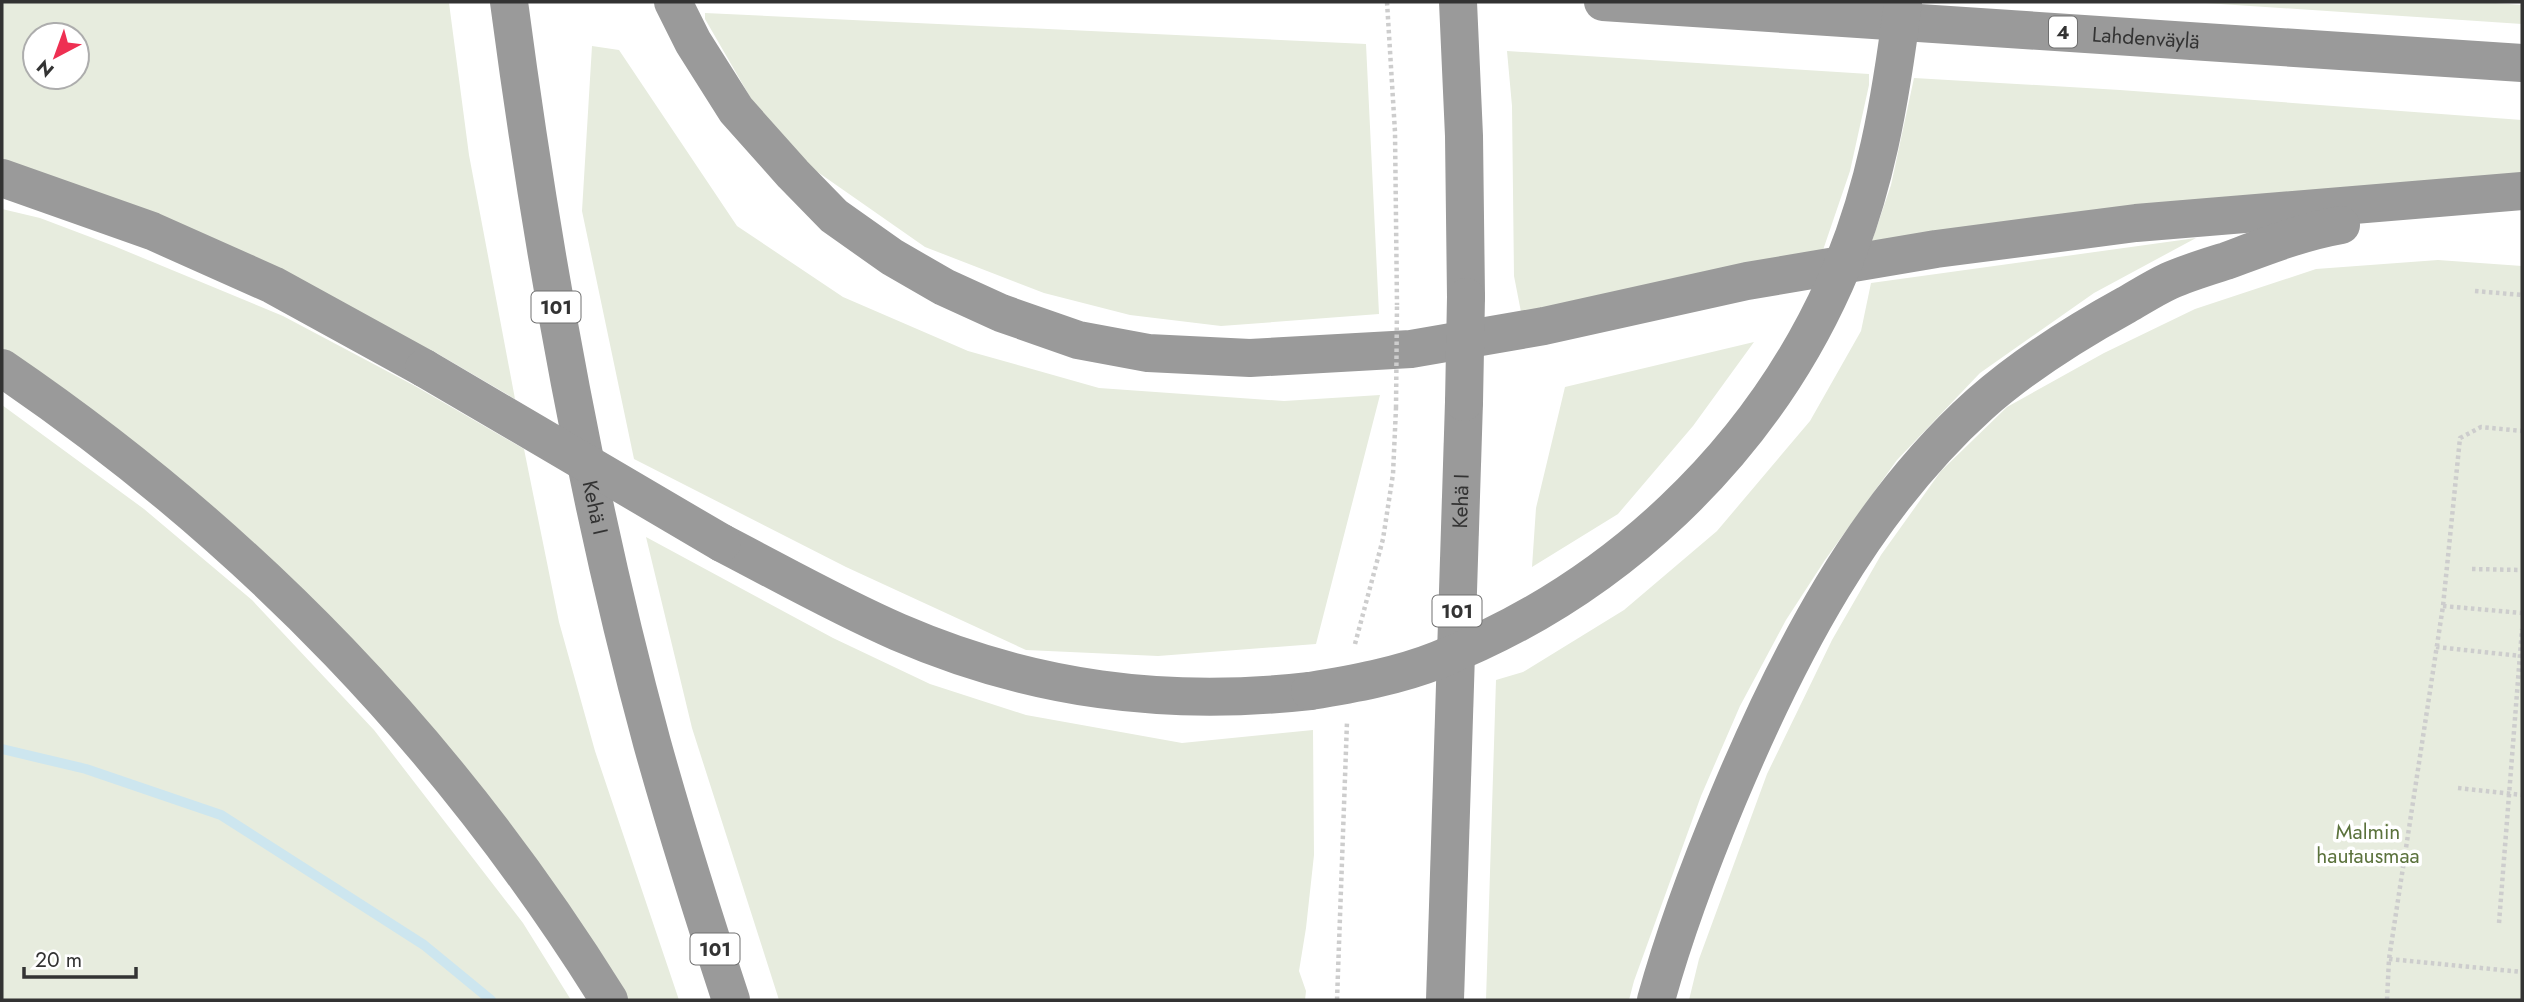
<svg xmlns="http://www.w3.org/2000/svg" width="2524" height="1002" font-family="Jost,sans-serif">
<rect width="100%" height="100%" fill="#fff"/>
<path fill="#e7ecde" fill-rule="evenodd" d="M2,2L449,3L469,155L515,399L433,351L2,164ZM35,35H77V77H35Z
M2190,2L2495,3L2522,5V24Z
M705,13L1366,44L1379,314L1221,326L1130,315L1044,293L925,247L809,166L757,109L705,19Z
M592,46L619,50L737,226L843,297L968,351L1099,388L1284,401L1380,395L1316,644L1158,656L1026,650L846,567L634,459L582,211Z
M1507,51L1869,74V85L1850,171L1822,253L1521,312L1514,276L1512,106Z
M1914,78L2120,90L2522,120V173L1872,241L1891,185Z
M2,209L40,218L114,246L283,316L415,386L524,449L559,622L595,751L679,1000H623L482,797L2,350Z
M2196,238L2094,293L1980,373L1897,460L1825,560L1786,620L1740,706L1701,796L1634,981L1629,1000H1486L1496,680L1523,672L1624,610L1717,531L1810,421L1861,331L1871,283Z
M2438,260L2522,266V1000H1689L1699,959L1767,774L1832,640L1881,555L1941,471L2007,407L2104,353L2195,309L2316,269Z
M1754,342L1693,426L1618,514L1532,567L1536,508L1565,387Z
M2,405L144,509L252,600L374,730L523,923L571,1000H2Z
M646,537L833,638L930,684L1026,715L1182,743L1313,730L1314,855L1306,928L1299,971L1306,991L1305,1000H779L692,728Z"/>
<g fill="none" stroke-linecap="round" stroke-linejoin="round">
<path stroke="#cde6ef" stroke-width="10" d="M2,749L86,769L221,815L424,945L491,1000"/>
<path stroke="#cdcdcd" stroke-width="4.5" stroke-dasharray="3.5 3.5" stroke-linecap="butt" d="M1387,2L1395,132L1397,305
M2475,291L2522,295
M2472,569L2522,570
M2443,606L2522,613
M1355,644L1383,539L1393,474L1396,408
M2436,647L2521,656
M2458,788L2522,795
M2499,923L2522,629
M2389,959L2522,972
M1337,1000L1347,722
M2387,1000L2389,959L2443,606L2460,438L2481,427L2522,431"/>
<g stroke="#9a9a9a" stroke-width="38">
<path id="s1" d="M509,2C542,251 586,500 652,743C676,829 703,915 731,1000"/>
<path d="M673,2L693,42L736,110L793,174L834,216L892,257L944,287L1001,313L1078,340L1148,353L1250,358L1411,349L1544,326L1747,281L1936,249L2136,223L2522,191"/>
<path d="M1458,2L1464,136L1466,297"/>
<path id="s2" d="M1603,2L2522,63"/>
<path d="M2,178L152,231L273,285L424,368"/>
<path d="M2,368C250,537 450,745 609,1000"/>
<path d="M722,543C780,573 838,606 898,632C1032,690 1166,707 1310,691"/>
<path id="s3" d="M1445,1000L1464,402"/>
<path d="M1656,1000C1675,931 1700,865 1728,798C1788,655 1863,509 1980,404C2024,365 2075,333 2126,305C2140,297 2154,288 2169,281C2187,273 2207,267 2226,261C2264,247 2301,232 2341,225"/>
</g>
<path stroke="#cdcdcd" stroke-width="4.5" stroke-dasharray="3.5 3.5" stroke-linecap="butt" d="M1396,408L1397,305"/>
<path stroke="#9a9a9a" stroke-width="38" d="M424,368L722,543
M1464,402L1466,297
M1310,691C1353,684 1398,676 1438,660C1613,591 1758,455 1835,283C1875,194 1891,98 1903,2"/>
</g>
<g text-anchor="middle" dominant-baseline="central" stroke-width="7" stroke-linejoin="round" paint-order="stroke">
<g fill="#fff" stroke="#707070" stroke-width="2">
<rect x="2049" y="16.5" width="28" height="31" rx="5"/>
<rect x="531.5" y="291.5" width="49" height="31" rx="5"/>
<rect x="1432.5" y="595.5" width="49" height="31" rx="5"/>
<rect x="690.5" y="933.5" width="49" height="31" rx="5"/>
</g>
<g font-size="19" font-weight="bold" fill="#333">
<text x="2063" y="32">4</text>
<text x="556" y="307">101</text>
<text x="1457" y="611">101</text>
<text x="715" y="949">101</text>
</g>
<g font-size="21" fill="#333" stroke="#fff">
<text stroke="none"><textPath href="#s2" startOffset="544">Lahdenväylä</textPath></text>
<text stroke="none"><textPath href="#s3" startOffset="499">Kehä I</textPath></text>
<text stroke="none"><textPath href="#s1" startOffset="513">Kehä I</textPath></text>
</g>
<g font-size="21" fill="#5b723c" stroke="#fff">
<text x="2368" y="832">Malmin<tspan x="2368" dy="24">hautausmaa</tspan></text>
</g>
</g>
<rect width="2524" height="1002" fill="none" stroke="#333333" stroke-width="7"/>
<g transform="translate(56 56) rotate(221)"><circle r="33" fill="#ffffff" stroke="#adadad" stroke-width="2"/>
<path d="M0-5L12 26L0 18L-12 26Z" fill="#ee3052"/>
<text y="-10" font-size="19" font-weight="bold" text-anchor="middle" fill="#333333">N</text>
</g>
<path d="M24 967v10h112v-10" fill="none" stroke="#333333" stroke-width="3.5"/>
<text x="35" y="967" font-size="21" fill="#333333" stroke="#ffffff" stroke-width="5" paint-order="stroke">20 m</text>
</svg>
